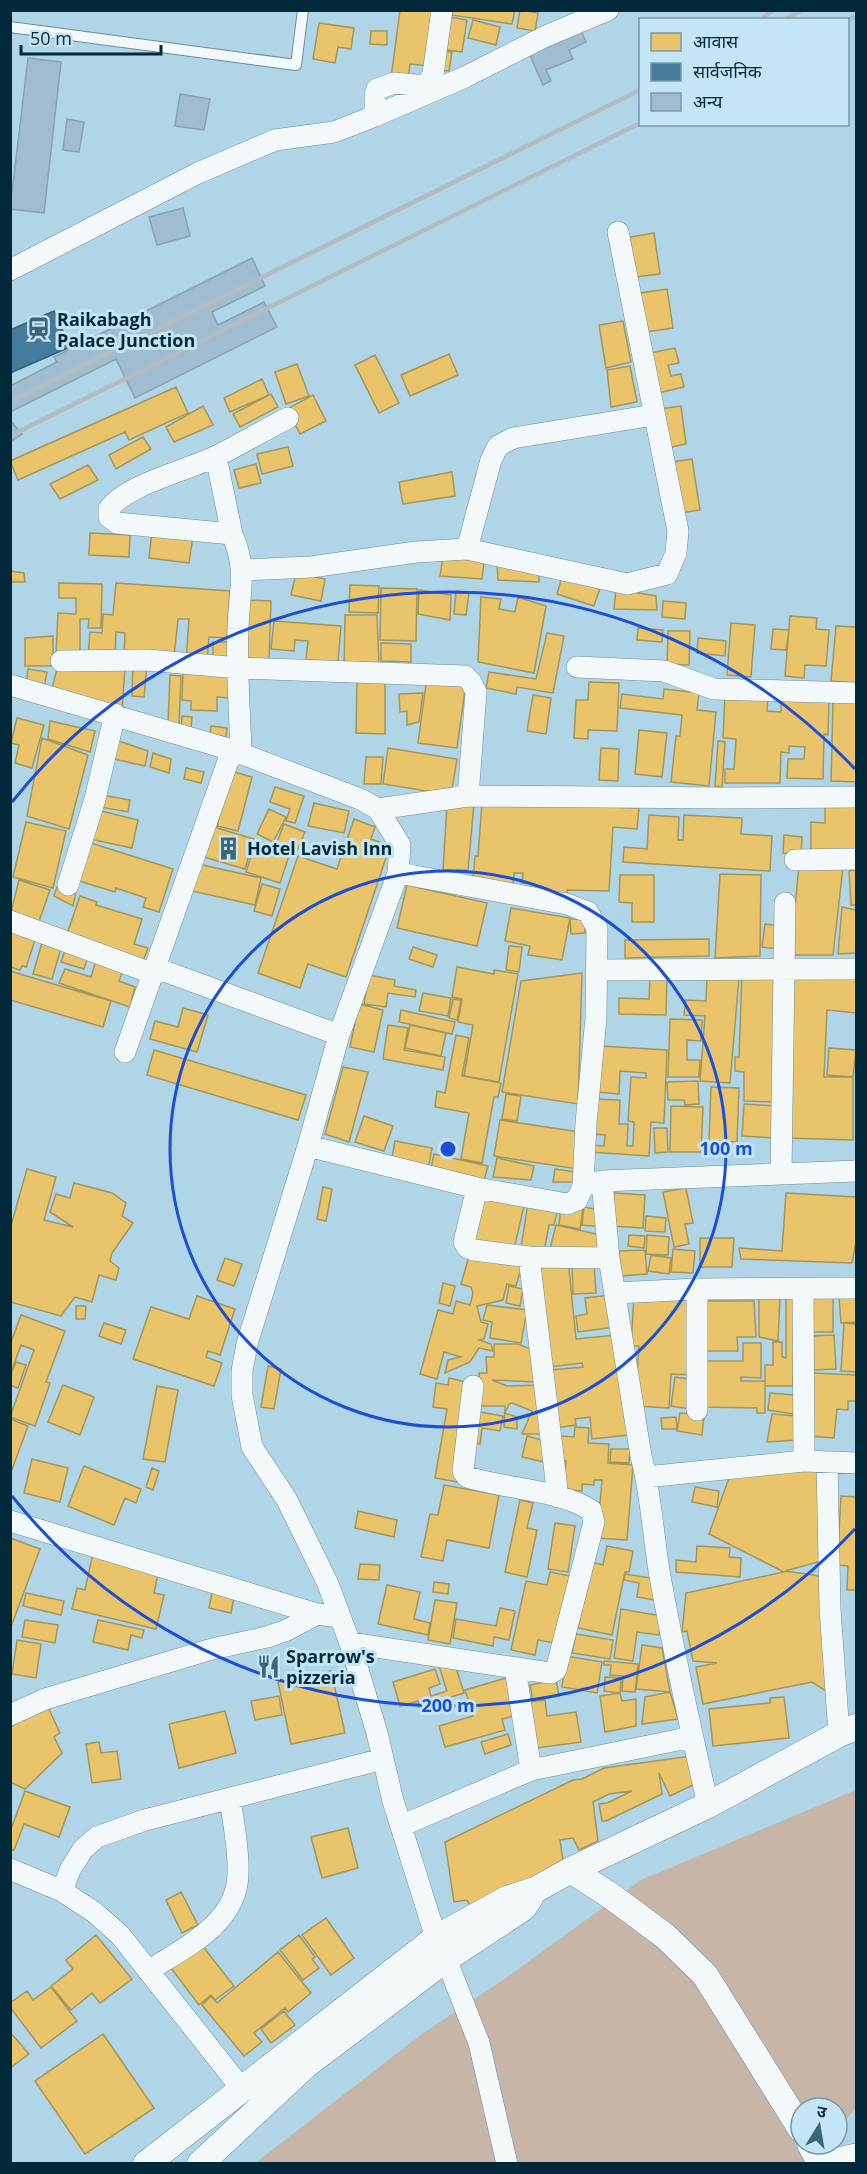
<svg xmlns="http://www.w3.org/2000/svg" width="867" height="2174" font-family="'Open Sans','Noto Sans Devanagari',sans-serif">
<rect width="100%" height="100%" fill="#afd5e7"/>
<path fill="#c7b5a8" d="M856,1790V2108L837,2130V2108H801V2144H825L808,2163L254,2164L422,2034L503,1980L641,1880Z"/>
<path fill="#e9c46a" stroke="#a3965b" stroke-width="1.5" d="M400,10H437L430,66L410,64L408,80L391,78Z
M446,10H515L512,24L445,14Z
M520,10L538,13L535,31L517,28Z
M444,16L467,20L462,52L439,49Z
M473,20L500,27L496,45L468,38Z
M319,23L354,28L351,49L338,47L335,63L313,59Z
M371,31H387V45L370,44Z
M439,51L452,52L449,71L436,70Z
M654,233L660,274L635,277L630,237Z
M667,289L673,328L646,332L640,293Z
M623,321L631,362L606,368L599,325Z
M675,348L679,363L668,365L671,376L681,374L684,387L658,393L650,353Z
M449,354L458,375L410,396L401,375Z
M375,355L399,403L379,413L355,365Z
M297,364L309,396L286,404L275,372Z
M630,366L637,402L611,407L607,370Z
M262,379L269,395L230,412L224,398Z
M176,387L188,413L129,440L125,432L18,480L10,461Z
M271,394L278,407L240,427L233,414Z
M313,395L326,421L300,434L287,409Z
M203,406L213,425L174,442L166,427Z
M681,406L686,444L667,448L660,409Z
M143,437L151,449L116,469L109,455Z
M288,447L293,466L262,474L257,454Z
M692,459L700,510L681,513L672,462Z
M256,464L261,483L239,488L234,470Z
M88,465L98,480L60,499L50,484Z
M452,472L455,496L403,504L399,482Z
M152,531L193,536L189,563L149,558Z
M90,533L130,535L129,557L89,555Z
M443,556L484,562L482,579L440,576Z
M497,563L539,567V582L498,580Z
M10,571L24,573L25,582H10Z
M296,573L325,579L321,601L291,595Z
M563,573L601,585L594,606L557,594Z
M59,583L102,584L101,628H88L89,619H80V656L56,655L58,613L76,614V598H59Z
M116,583L230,591L227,638L209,637L207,661L186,660L189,619H178L174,657H124L125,633L116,632L115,658L88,656L90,632L102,633L103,614L113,615Z
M350,585L379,586L378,613L349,612Z
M381,588L417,589L416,641L380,640Z
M616,589L656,596L657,610L614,609Z
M419,590L451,595L450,620L418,614Z
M456,591L469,593L466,615L454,614Z
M481,597L501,599L499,609L515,612L518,597L546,606L534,673L478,662Z
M245,600L271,601L269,661L243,660Z
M663,601L686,603L685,619L662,617Z
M345,615H377L379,667H344Z
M790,616L817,618L816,629L829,630L826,666L805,665L804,678L785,676Z
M274,621L341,626L338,662L306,660L308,641L295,640L294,651L271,649Z
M731,623L755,625L751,677L727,675Z
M836,626L856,627V683L831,681Z
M638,628L663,630L662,642L637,640Z
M773,629L789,630L786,650L771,649Z
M668,631H690L689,665L667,664Z
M547,633L564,636L553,693L517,687L516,694L486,688L489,672L536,679Z
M53,636V666H25V638Z
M698,638L726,641L725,656L697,653Z
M213,642H230V660H213Z
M381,643L411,644V662L381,661Z
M133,661L147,664L144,697L132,696Z
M58,664L125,668L122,711L52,689Z
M28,669L47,672L44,688L26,686Z
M183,671L232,673L231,698L217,697V711L191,710V701L182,700Z
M170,675L181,676L179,724H168Z
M427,677L466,683L457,748L418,743Z
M357,681L385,682V734L356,733Z
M589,682L619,683L617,731L588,730V739L574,738L576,700H588Z
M664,689L699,693L697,710L716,712L709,786L671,782L676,736H680L682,715L620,708L622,694L663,699Z
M423,693L419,722L407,725V711L400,712L399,694Z
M725,694L768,695L767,711L781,712V698L829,700L828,735L824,734L823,779L787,778L788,759H804L805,747L789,746V753L781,752L780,783H725V769H734L736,739L723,738Z
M533,695L551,698L546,734L527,731Z
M833,702L856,703V782L831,781Z
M182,716L192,717L191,730L181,729Z
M17,718L44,725L32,768L15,763L19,745L11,743Z
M50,721L95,731L90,752L48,739Z
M211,726L227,728L226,737L210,735Z
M639,730L667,733L662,777L635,774Z
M42,738L88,755L69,829L27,816Z
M110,738L148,751L145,766L105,757Z
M718,741L725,742L722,787L715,786Z
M388,748L457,759L451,795L383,784Z
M601,748L619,749L618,781L599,780Z
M153,753L171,759L169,773L150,767Z
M366,757H383L381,784H364Z
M186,768L204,772L201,783L184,779Z
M231,771L252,777L238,831L217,826Z
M275,787L304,796L295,823L286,821L290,809L270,802Z
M102,795L130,800L128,812L100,807Z
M314,803L349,811L344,833L308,826Z
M482,803L639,808L637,829L613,827L609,891L567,890V894L531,892V884L522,883L523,873H514L513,885L473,882L475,856H478Z
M825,803H856V852L811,851V822L825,823Z
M474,804L468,870H443L447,805Z
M269,809L286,817L273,842L257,834Z
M97,810L138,820L132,848L90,839Z
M649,815L679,817L678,840H683L684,815L742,818L741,834L772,836L770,871L623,862L624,847L647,849Z
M354,819L375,827L371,839L390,846L346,977L308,964L300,988L258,973L298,856L337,869Z
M26,822L66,831L53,888L13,877Z
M284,824L305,832L296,853L276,845Z
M214,827L254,839L245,869L204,857Z
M784,835L802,837L801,855L783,853Z
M256,842L290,853L280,883L246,872Z
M91,843L173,869L159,912L143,907L146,898L116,888L115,892L79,881Z
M198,864L261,878L255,905L192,891Z
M799,864L843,867L833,955H791Z
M856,870V905H851L849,871Z
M720,874L761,875L760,956L715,958Z
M620,875H654V922H632V903L619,902Z
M19,880L50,890L37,927L10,916Z
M58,884L76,892L73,906L54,896Z
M262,884L280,889L272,916L254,911Z
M407,885L487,903L477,946L397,928Z
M80,896L97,902L96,905L142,919L134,944L148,948L141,966L65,940Z
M842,907L856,910V953L838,954Z
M511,908L570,918L562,960L528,955L530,946L505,941Z
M570,919H584L585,933L571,934Z
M765,924L780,926L777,949L762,947Z
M10,925L37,934L26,967L22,966L20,970L10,967Z
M44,936L63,941L52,979L33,974Z
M709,939V956L625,958V940Z
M509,946L522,947L519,972L506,970Z
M66,947L89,953L84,969L61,962Z
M413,947L437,955L433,967L409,959Z
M97,957L122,973L119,981L135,987L130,1007L59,983L65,969L91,977Z
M457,967L494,974V970L518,974L499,1082L464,1076L473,1025L458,1022L462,999L452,997Z
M10,971L111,1001L103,1027L10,1000Z
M582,973L578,1104L502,1092L521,981Z
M742,973L778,974L774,1102L744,1101V1072L735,1071V1057H739Z
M369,975L395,980L394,986L416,990L415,997L388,993L386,1007L364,1004Z
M793,975L856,978V1013L827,1010L824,1077H853V1140L788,1138Z
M650,976L667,977L666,1015L619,1014V998L649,999Z
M707,976L739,978L730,1083L700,1081L705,1016L684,1015L686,1000L706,1001Z
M423,993L451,998L448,1016L419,1011Z
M453,999L461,1000L457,1020L449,1018Z
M359,1004L383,1010L374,1052L350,1047Z
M183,1008L208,1015L197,1052L150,1039L155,1021L178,1027Z
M401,1010L455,1022L452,1034L399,1022Z
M670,1019L702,1020L701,1041L687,1040V1060H700L699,1077H668Z
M388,1025L408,1028L404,1050L445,1057L443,1070L383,1059Z
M410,1025L446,1033L441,1056L405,1048Z
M456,1035L469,1038L462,1076L501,1083L498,1097H494L482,1163L461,1159L469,1113L435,1107L437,1091L445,1093Z
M600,1046L667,1050L664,1123L651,1122L649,1156L590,1152L591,1145L604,1146L605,1135L590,1134L592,1099L620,1100L619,1124H628L627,1146H633L634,1122L628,1121L631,1077L646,1078V1073L620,1071L619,1094L597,1092Z
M829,1048L856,1050L853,1077L827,1075Z
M154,1050L306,1095L298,1120L147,1075Z
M343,1067L368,1072L349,1142L325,1134Z
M698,1081L699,1104L685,1105L684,1100H668L667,1082Z
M711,1087L739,1088L737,1142L709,1141Z
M506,1094L521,1096L517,1121L502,1119Z
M744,1104L777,1106L776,1138L742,1136Z
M671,1106L703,1107L701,1152H670Z
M364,1116L393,1126L384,1151L355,1142Z
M500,1120L579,1132L577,1169L494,1156Z
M654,1128H667L668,1152L655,1153Z
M395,1141L432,1148L428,1169L392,1158Z
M434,1154L488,1166L484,1181L431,1168Z
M497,1158L534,1166L531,1180L493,1177Z
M27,1169L56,1177L44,1220L73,1227L50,1212L56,1194L70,1198L74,1183L112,1193L126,1203L122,1216L133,1223L112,1253L110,1261L119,1268L116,1280L99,1275L92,1302L75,1297L61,1316L10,1302V1229Z
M555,1169L576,1172L573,1182H553Z
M323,1187L332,1189L326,1221L317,1219Z
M686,1188L693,1223L685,1224L689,1244L674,1247L663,1192Z
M614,1193L645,1195L643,1228L612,1226Z
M786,1193L856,1197V1242L852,1263L741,1259L739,1248L782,1251Z
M480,1196L524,1206L514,1249L470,1239Z
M528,1203L558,1208L554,1225H549L544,1252L521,1248Z
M561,1205L583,1208L580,1229L559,1225Z
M584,1207L600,1210L601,1227L582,1225Z
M646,1216L666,1218L665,1232L645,1231Z
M556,1225L601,1235L596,1255L550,1249Z
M629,1235L645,1236L644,1248L628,1246Z
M647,1235L669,1237L668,1255L646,1254Z
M700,1238H734L732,1267H700Z
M673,1249L695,1251L693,1273L671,1272Z
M645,1250L647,1274L621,1276L619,1251Z
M470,1253L522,1265L516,1286L507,1284L503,1300L477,1306L481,1322L488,1324L484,1339L479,1340L491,1344L493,1351L479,1348L470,1362L445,1373L448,1360L461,1357L444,1352L437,1379L420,1374L438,1310L453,1314L456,1301L470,1305L473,1293L471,1287L461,1284Z
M651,1255L671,1258L669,1274L648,1271Z
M225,1258L242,1264L234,1286L217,1280Z
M568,1259L576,1339L616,1335L629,1435L592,1439L590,1417L575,1419L576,1425L556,1428L550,1370L583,1367L582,1363L549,1367L537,1262Z
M594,1263L596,1293L573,1294L572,1264Z
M443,1283L455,1286L450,1306L439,1303Z
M509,1286L523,1289L520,1306L506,1303Z
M611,1295L615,1327L578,1332L576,1316L587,1314L585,1298Z
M780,1295L778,1341L759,1337V1296Z
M197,1296L235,1309L220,1355L208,1351L206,1357L222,1363L214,1386L133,1359L151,1307L189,1319Z
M634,1296L696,1300L691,1375L671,1374L669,1408L635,1406L639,1346H631Z
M856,1296V1322L841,1323L839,1297Z
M811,1297H833V1332H811Z
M786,1298H801L797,1377H793V1386H765V1365H773V1342H782V1357L786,1358Z
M706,1301H754L756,1337H737L738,1351H706Z
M487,1305L527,1310L521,1343L490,1338L492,1322L483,1320Z
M76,1306H86L85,1319H76Z
M21,1315L65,1331L46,1382L50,1383L35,1426L10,1417L34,1350L21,1345L10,1375V1345Z
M104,1323L126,1330L121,1344L99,1336Z
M844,1323L856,1324V1372L841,1371Z
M834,1335L836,1369L814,1370L812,1336Z
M743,1343H761V1378L741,1377V1381H765V1413H757V1408L705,1407V1361H743Z
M494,1344H518L535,1351L536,1382L492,1380L507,1386L541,1385L545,1434H522L532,1411L512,1403L509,1404L505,1413L517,1417V1429L504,1427L505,1406H480L479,1373H487L486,1357H494Z
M16,1362L26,1365L18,1388L10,1385V1376Z
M268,1366L281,1369L274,1409L261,1407Z
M813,1373L856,1375V1401H848V1410L837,1409L834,1438L809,1436Z
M675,1377L695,1380L690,1409L671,1406Z
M449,1378L466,1382L458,1482L435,1478L447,1409L433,1407L436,1383L448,1385Z
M63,1385L94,1397L80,1435L48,1422Z
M157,1386L178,1390L165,1462L143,1459Z
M770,1393L794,1395V1414L768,1410Z
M474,1411L503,1416L500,1431L482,1428L480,1444L470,1442Z
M680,1413L704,1416L702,1435L677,1431Z
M772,1414L797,1416V1440L767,1442Z
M676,1417L677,1429H662L661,1418Z
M10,1419L28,1426L10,1475Z
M575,1427L589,1428L588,1443L609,1444L608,1463L633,1465L627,1540L597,1538L602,1480H594V1485L582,1484V1491L563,1490L566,1461H558L560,1436L574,1437Z
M527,1436L549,1442L544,1462L522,1457Z
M611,1449H630L629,1463L610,1462Z
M32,1459L68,1468L60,1502L24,1493Z
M84,1466L141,1489L136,1503L125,1498L114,1525L68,1506Z
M152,1468L159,1471L153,1490L146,1487Z
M818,1471L822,1561L785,1571L819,1576L826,1691L812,1682L703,1704L696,1667L717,1663L693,1661L687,1631L682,1632L686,1593L784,1572L709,1534L731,1472Z
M444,1485L499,1495L489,1548L447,1540L443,1561L421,1557L430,1514L438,1515Z
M695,1487L719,1491L717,1507L692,1502Z
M841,1496L856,1497V1590H847L848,1566L837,1565Z
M520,1500L533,1503L527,1528L537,1530L527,1577L505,1572Z
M358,1511L397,1520L394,1537L355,1528Z
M555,1523L575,1526L568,1572L548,1569Z
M10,1538L40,1549L12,1624L10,1623Z
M607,1546L633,1551L629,1572H625L612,1635L578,1628L592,1562L603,1565Z
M697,1546L730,1548L729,1557L741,1558L740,1577L676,1572V1560L696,1562Z
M93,1553L159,1569L154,1593L164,1595L156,1629L72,1609L77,1588L85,1590Z
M360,1564L380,1565L379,1580L358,1579Z
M550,1572L570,1576L555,1643L538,1640L535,1655L511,1650L526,1581L547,1585Z
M625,1574L658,1579L654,1600L637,1597L639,1583L624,1580Z
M434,1582L449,1584L448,1594L433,1592Z
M387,1585L420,1592L414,1619L430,1623L428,1635L378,1624Z
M212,1592L234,1597L231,1613L209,1608Z
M26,1593L64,1601L61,1615L23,1606Z
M435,1600L457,1603L450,1644L428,1640Z
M500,1608L515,1611L509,1640L494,1637L493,1646L453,1638L456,1619L496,1626Z
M621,1609L662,1616L659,1635L637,1632L633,1661L614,1658Z
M25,1620L58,1625L55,1643L22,1637Z
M98,1620L144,1630L142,1638L131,1635L128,1650L93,1642Z
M576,1634L613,1640L610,1659L572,1653Z
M17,1640L41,1644L36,1678L12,1674Z
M642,1645L662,1648L670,1692L636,1689Z
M566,1656L602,1662L597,1693L562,1687Z
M454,1661L464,1693L419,1707L418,1701L400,1706L393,1682L435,1669L440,1684L429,1688L431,1696L447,1691L439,1666Z
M604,1661L638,1664L635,1692L622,1691L623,1676L610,1675L611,1665H604Z
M331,1671L345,1733L291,1744L278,1682Z
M605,1677L621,1678L620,1693L604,1691Z
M506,1678L517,1715L502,1719L505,1730L445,1747L439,1726L473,1716L465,1690Z
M556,1680L559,1696L533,1701L530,1685Z
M670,1692L678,1719L642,1724L645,1697Z
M620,1693L622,1701L636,1699V1726L605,1732L600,1696Z
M279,1696L282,1715L255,1720L251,1701Z
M784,1697L789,1738L713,1746L709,1709L770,1703V1698Z
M545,1700L547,1716L576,1712L581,1742L536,1748L529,1702Z
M47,1705L60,1733L54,1737L62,1753L25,1789L10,1782V1729L13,1725Z
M225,1711L236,1753L179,1768L169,1724Z
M508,1734L511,1745L485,1754L481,1742Z
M99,1742L101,1753L117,1751L121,1779L92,1783L86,1744Z
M691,1756L695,1784L670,1796L659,1773L662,1794L606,1821H602L599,1804L607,1803L632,1791L609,1794L593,1802L598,1841L579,1850L573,1838L560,1840L564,1867L473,1912L467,1900L454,1902L445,1842L573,1780L582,1779L604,1768Z
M25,1791L70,1807L59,1837L24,1824L14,1850L10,1849V1832Z
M348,1828L358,1868L322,1878L311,1837Z
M181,1892L198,1925L182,1933L166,1900Z
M326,1918L354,1958L331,1975L302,1935Z
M96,1935L132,1979L100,2003L92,1993L71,2010L51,1986L73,1969L66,1960Z
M299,1935L315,1957L312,1959L319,1968L303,1980L280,1950Z
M201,1944L234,1986L215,2000L211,1995L199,2005L171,1968Z
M278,1952L311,1993L288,2012L285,2008L254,2033L262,2042L244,2056L202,2005L211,1996L217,2003Z
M51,1987L77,2021L41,2048L10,2007V2003L27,1991L33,2000Z
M284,2011L295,2025L271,2043L261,2029Z
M10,2032L29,2054L10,2068Z
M103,2034L154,2108L85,2154L35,2081Z"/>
<path fill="#457b9d" stroke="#31627f" stroke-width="1.5" d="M54,311L70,347L10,373V330Z"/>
<path fill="#a0bdcf" stroke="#87a2b5" stroke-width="1.5" d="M580,28L586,42L569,50L573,59L546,70L551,81L543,85L528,51Z
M28,58L61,62L44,213L10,209Z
M180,94L210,99L204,130L175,126Z
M67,119L84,122L79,152L63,150Z
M183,208L190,236L157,245L149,217Z
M252,258L265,286L212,312L218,325L264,302L277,327L135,398L116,359L10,412V386L57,362L54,357Z
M10,420L22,434L10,442Z"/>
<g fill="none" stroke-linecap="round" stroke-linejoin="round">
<defs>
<path id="service" d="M10,27L296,65L303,10"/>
<path id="minor" d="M375,116V94L377,89L394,83L426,86L433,74L442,10
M10,270L198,173L275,140L334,132L375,116L465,77L546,36L608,10
M216,457L232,534
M467,549L491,460L498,446L513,438L654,415
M243,570L311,567L416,552L467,549L627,584L667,574L676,553L678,531L618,232
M61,661L147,660L239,668L465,676L471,682L476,692L468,796
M577,667L664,671L714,689L856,693
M10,685L232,750L360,799L378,809L400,845L398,873L339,1035L308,1146L247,1344L242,1371V1395L252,1447L287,1500L328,1584L350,1643L377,1733L393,1801L436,1938
M241,754C240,712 236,670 238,629C239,591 248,570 232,534L117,523L109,517V509C127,484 188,470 217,456C241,444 264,430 288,418
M378,809L468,796L724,798L856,797
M795,860L856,859
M68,885L95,799L115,714
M10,921L154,974
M156,968L339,1035
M597,970L856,969
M125,1052L232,750
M308,1146L477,1188L567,1204L577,1200L583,1186L586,1123L596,1018L597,928L588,912L567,904L398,873
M781,1173L785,903
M602,1181L609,1258L641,1456C652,1497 653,1540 661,1582C675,1657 691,1731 708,1805
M590,1184L602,1181L856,1171
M477,1188L464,1242L467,1247L474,1250L529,1257L609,1258
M529,1257L558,1497
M803,1289L804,1461
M615,1293L697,1289L856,1288
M697,1410V1289
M827,1462L830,1609L839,1734
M646,1477L804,1461L856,1463
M10,1521L317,1614L340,1617
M350,1643L543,1672L551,1673L556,1670L594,1522L591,1510C556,1489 506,1489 467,1477L463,1471L473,1386
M10,1715L45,1699L212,1649L267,1637L287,1630L317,1614
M531,1770L692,1737
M401,1826L531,1770L515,1668
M10,1869L62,1891L94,1912L120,1935L242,2089
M62,1891L70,1870L83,1849L97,1837L145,1820L383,1759
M446,1959L479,2043L507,2164
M148,1971C185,1947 238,1923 238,1873C239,1848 233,1822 230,1798
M821,2162L856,2154"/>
<path id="tertiary" d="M571,1870L611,1896L665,1936L705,1975L801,2129
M810,2144L821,2164
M146,2164L436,1938L507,1899L535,1890L571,1870L708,1805L839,1734L856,1727
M200,2164L306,2065L446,1959L523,1908L530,1898"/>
</defs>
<use href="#service" stroke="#6e8d9b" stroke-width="12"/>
<use href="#minor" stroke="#6e8d9b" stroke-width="22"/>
<use href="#tertiary" stroke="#6e8d9b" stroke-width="27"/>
<use href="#service" stroke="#f3f9fb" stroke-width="10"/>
<use href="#minor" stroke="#f3f9fb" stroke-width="21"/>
<use href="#tertiary" stroke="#f3f9fb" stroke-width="26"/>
<path stroke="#b2bcc2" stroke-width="4.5" d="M761,20L773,10
M784,20L802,10
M848,20L856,16
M10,402L640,90
M10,436L640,123"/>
</g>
<g fill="none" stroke="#1d4ed8" stroke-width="3">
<circle cx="448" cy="1149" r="278"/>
<path d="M855 1529A557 557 0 0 1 12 1496M12 802A557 557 0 0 1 855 769"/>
</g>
<defs>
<symbol id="station-bare" viewBox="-9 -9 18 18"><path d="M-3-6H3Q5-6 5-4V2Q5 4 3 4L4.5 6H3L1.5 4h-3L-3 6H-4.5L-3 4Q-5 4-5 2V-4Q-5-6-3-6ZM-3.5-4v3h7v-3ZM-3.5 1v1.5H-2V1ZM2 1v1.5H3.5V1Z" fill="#3e6576" stroke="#c4e5f5" stroke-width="2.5" paint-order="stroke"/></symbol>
<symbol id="building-bare" viewBox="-9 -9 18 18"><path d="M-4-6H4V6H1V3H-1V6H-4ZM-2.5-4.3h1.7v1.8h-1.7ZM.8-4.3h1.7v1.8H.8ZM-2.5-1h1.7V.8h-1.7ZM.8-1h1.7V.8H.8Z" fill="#3e6576" stroke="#c4e5f5" stroke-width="2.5" paint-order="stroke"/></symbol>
<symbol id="restaurant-bare" viewBox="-9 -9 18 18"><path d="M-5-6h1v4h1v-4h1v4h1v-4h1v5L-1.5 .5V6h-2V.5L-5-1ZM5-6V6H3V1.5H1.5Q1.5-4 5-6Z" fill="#3e6576" stroke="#c4e5f5" stroke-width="2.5" paint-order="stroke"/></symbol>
</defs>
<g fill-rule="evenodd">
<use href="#station-bare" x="22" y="312" width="33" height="33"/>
<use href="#building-bare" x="212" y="832" width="33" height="33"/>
<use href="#restaurant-bare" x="252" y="1650" width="33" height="33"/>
</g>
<g text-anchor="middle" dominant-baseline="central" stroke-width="6" stroke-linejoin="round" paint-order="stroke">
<g font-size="18" font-weight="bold" fill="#012939" stroke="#c4e5f5" text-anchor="start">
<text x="57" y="319">Raikabagh<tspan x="57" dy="21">Palace Junction</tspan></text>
<text x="247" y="848">Hotel Lavish Inn</text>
<text x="286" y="1656">Sparrow's<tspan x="286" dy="21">pizzeria</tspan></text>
</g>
</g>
<circle cx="448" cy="1149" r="9" fill="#1d4ed8" stroke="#c4e5f5" stroke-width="3"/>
<g font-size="18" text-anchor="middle" font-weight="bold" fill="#1d4ed8" stroke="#c4e5f5" stroke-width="6" stroke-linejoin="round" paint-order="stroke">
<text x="726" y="1155">100 m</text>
<text x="448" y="1712">200 m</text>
</g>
<rect width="867" height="2174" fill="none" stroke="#012939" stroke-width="24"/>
<rect x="639" y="18" width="210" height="108" fill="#c4e5f5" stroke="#769aaa" stroke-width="1.5"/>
<rect x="651" y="33" width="30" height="18" fill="#e9c46a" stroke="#769aaa" stroke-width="1.5"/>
<text x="693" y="48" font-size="18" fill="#012939">आवास</text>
<rect x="651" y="63" width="30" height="18" fill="#457b9d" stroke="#769aaa" stroke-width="1.5"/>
<text x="693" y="78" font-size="18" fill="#012939">सार्वजनिक</text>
<rect x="651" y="93" width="30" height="18" fill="#a0bdcf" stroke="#769aaa" stroke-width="1.5"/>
<text x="693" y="108" font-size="18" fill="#012939">अन्य</text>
<g transform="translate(819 2126) rotate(11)"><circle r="28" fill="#c4e5f5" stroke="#769aaa" stroke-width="1.5"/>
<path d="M0-4.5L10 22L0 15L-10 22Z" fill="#3e6576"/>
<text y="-9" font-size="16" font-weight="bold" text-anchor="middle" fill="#012939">उ</text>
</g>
<path d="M21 45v9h140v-9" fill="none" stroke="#012939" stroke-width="3"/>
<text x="30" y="45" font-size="18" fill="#012939" stroke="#c4e5f5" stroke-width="4.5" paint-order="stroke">50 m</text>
</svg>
